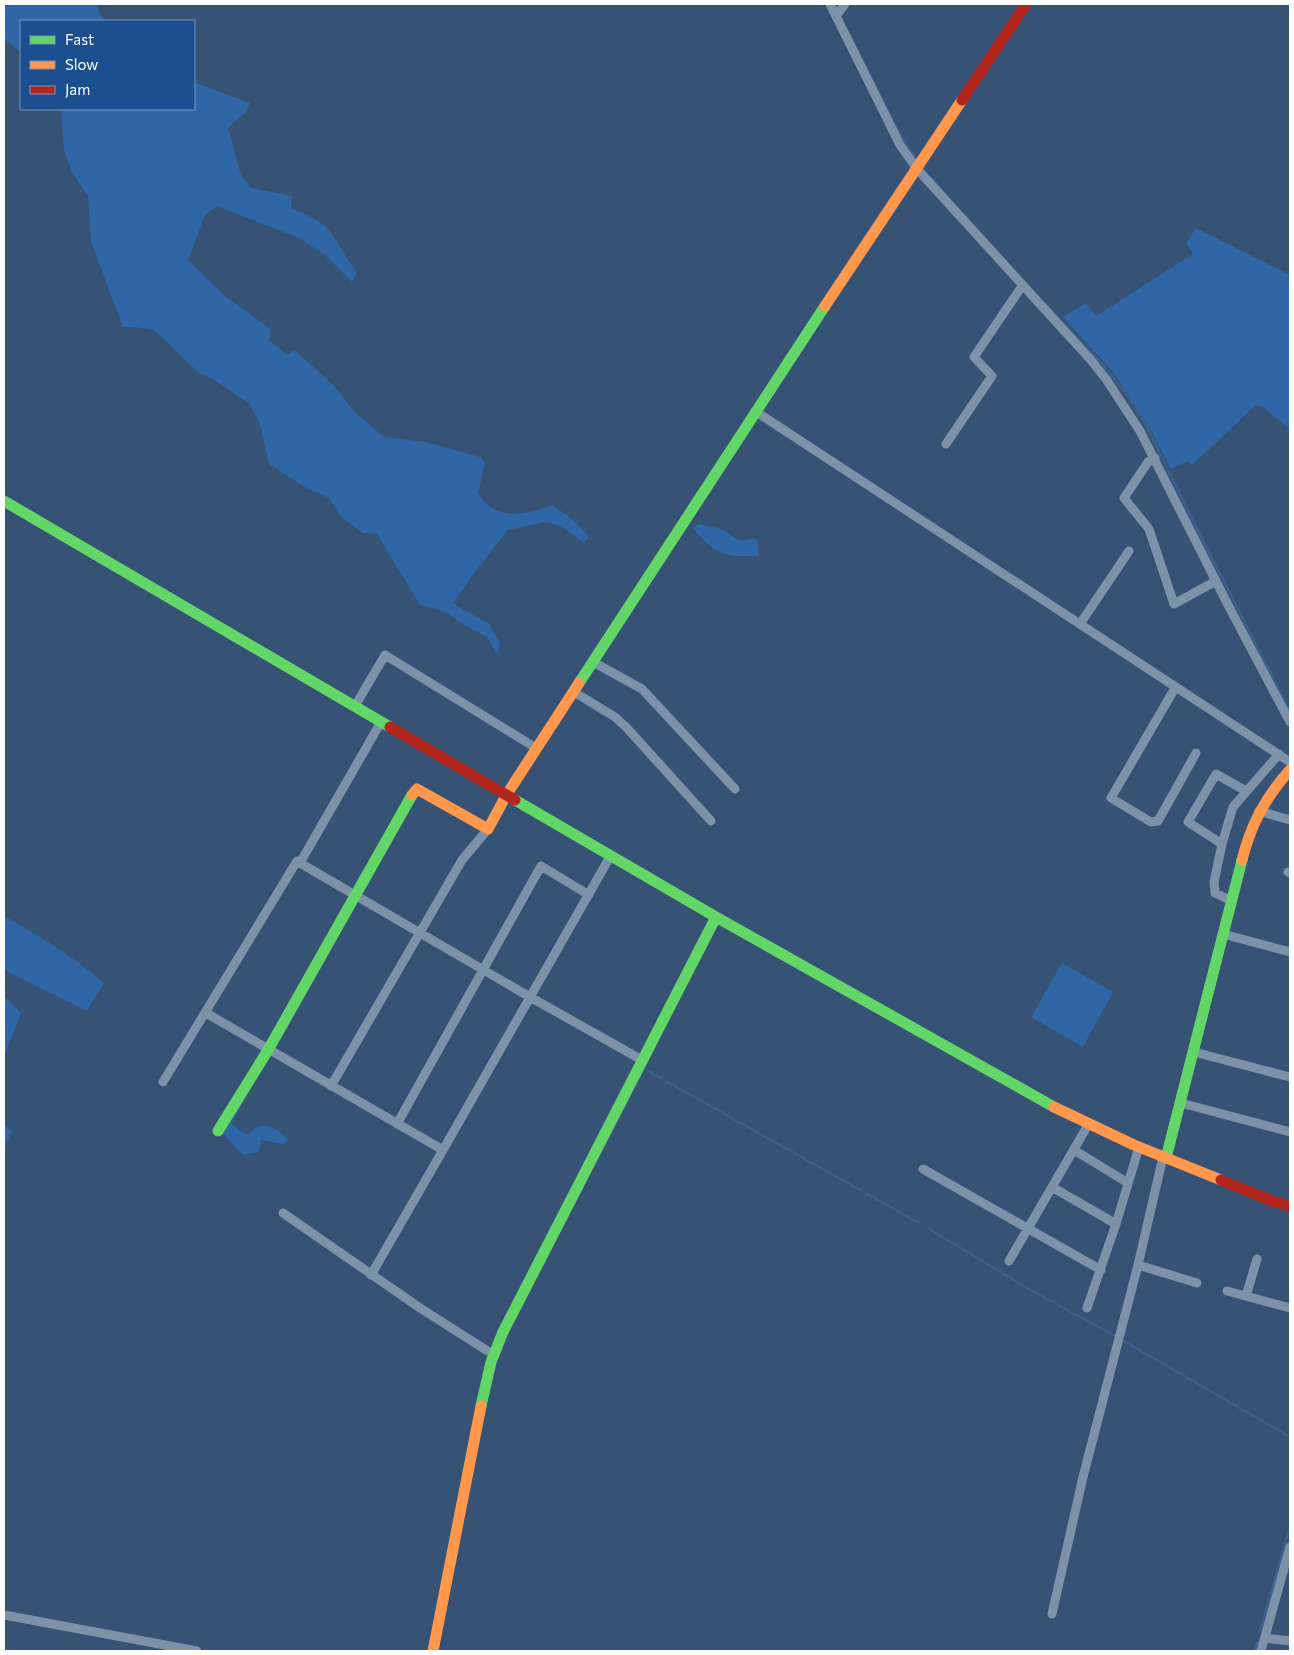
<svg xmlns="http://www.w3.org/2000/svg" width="1294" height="1655" font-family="Commissioner,sans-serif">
<rect width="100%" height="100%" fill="#365274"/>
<path fill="#2f66a5" d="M4,4H96L104,21H21V52L4,39Z
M194,82L250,103L245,113L228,128L241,175L251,188L292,196L291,208C301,213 314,217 322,224C335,233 345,259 357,272L352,282L325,255L299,238L217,206L205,215L188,260L226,297L271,329L269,340L287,355L295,350L333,385L356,413L384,437L426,442L480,457L485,462L478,494C481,497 484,502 488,505C506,520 533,513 552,505L571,518L588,535V539L583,542C571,534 555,519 540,523C529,525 519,528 508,530L475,572L453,603L469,613L489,623L500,643L499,652L496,653L487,637L466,626L443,611L420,605L377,534L363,533L340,516L329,498L308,489L269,464L260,424L250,404L211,378L199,373L154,330L134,327H123L91,242L88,196L72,173L64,151L61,111L59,109H194Z
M1196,228L1290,275V430L1263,407L1256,405L1192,465L1188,461L1171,469L1146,421L1113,372L1063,317L1086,303L1096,316L1193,254L1186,243Z
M698,524C706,526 716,527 723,530C736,537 737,544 753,538L758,541V556C723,557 717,555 693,529Z
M4,916C39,936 73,956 104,983L87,1011L4,970Z
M1062,963L1113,992L1083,1047L1031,1017Z
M4,998L7,999L21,1013L4,1056Z
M249,1091L232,1123L238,1130L248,1135C250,1133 255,1128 258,1127C269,1123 283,1132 288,1140L283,1144L261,1140L259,1152L243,1155L223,1134Z
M4,1124L12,1130L4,1150Z"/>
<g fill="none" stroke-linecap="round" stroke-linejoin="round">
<path stroke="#3b618d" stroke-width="2.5" d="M851,37L900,134L916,160
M923,169L947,195
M1048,307L1104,366L1130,399L1145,423L1190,515L1290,711
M648,1071L919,1223
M929,1229L1027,1288L1115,1336
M1122,1340L1290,1437
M1260,1632L1290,1526
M1255,1651L1257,1643"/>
<path stroke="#7d92a8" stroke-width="9" d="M830,4L900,145L917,169L1090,359L1106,379L1140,431L1228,605L1290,722
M836,16L845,4
M755,411L1290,762
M946,444L992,376L974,357L1022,286
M1155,458L1148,462L1124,498L1149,529L1174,604L1216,581
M1080,624L1129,551
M593,662L642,689L735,789
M1175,688L1111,798L1151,822L1158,821L1196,753
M574,692L615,717L626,727L711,821
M355,706L385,655L536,748
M1259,811L1290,820
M1222,844L1188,822L1216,774L1246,791
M300,863L530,997L642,1060
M1288,872L1290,873
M1232,901L1215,893L1214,882L1222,844L1233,807L1279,754
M1223,934L1290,952
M206,1013L443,1150L611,855
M1194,1052L1290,1077
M163,1082L297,861L300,863L381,722
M331,1086L462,860L488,829
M1181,1103L1290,1132
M397,1124L541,866L589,895
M1074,1150L1128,1183
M923,1169L1101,1270
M1052,1187L1116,1224
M283,1213L420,1308L494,1355
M1009,1261L1088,1125
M1138,1265L1197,1283
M371,1275L443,1150
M1227,1291L1290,1308
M1246,1296L1257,1259
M1087,1308L1116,1224L1139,1147
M1052,1614L1083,1477L1138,1265L1163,1157
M4,1615L197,1651
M1265,1638L1290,1641
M1261,1651L1290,1547"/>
<path stroke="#63d668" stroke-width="11" d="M4,501L390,727
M579,683L825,306
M515,800L716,917L1054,1107
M218,1131L268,1050L412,795
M1166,1158L1242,860
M481,1406L491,1362L503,1332L716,917"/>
<path stroke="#ff974d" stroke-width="11" d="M825,306L962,100
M412,795L417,789L488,829L507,794L579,683
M1242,860C1251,824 1265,798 1290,770
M1054,1107L1134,1145L1221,1180
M433,1651L481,1406"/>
<path stroke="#b3261e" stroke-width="11" d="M962,100L1026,4
M390,727L515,800
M1221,1180L1272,1201L1290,1206"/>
</g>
<rect width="1294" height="1655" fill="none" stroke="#ffffff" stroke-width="10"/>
<rect x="20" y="20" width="175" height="90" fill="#1b4f8f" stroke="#7695bc"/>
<rect x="30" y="36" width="25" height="8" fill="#63d668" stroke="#7695bc"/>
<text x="65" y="45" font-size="15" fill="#ffffff">Fast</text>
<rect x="30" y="61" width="25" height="8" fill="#ff974d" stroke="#7695bc"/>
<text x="65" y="70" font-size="15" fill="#ffffff">Slow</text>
<rect x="30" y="86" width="25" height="8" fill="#b3261e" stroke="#7695bc"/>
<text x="65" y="95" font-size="15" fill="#ffffff">Jam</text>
</svg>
